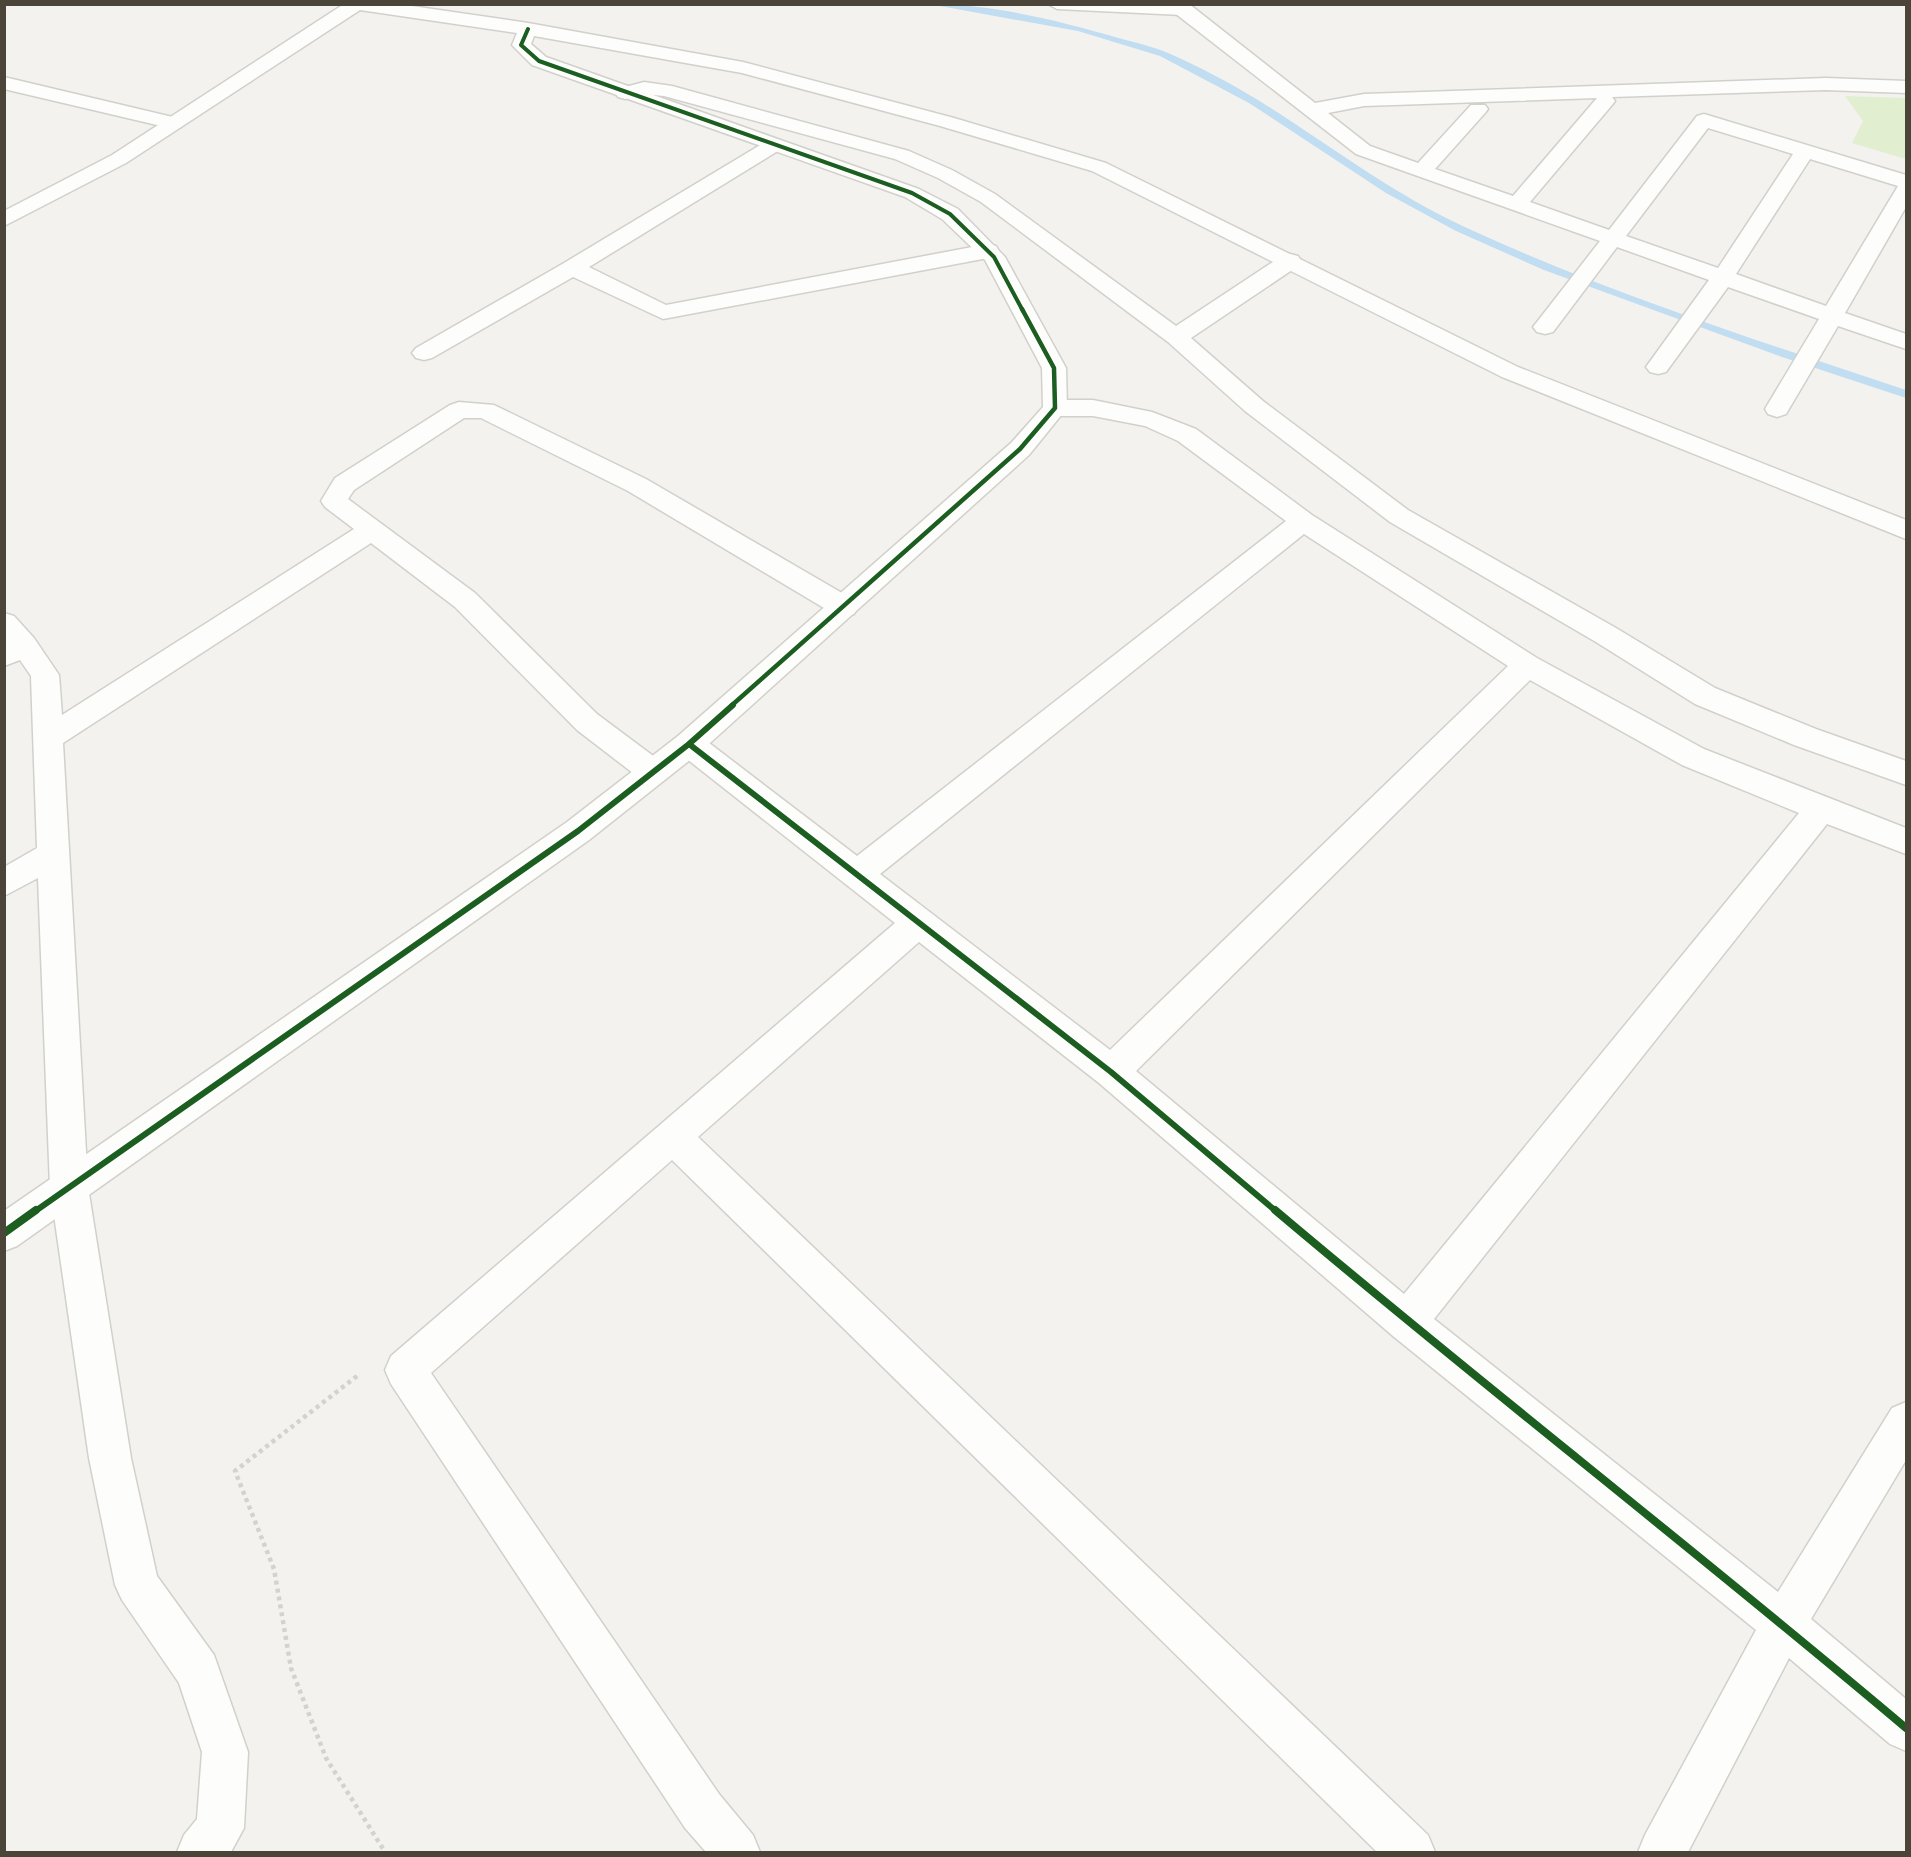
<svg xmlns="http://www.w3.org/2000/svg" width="1911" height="1857" font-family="Karla,sans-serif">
<rect width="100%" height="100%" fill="#f4f2ee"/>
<path fill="#e1eecf" d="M1845,96L1906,98V159L1852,143L1863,121Z"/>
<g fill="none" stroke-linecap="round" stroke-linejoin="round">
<path fill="#c0ddf1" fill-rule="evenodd" d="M929,4C994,4 1060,21 1122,39C1137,43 1154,47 1168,53C1198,66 1230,83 1258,100C1327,143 1392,194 1467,228C1608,293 1759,341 1906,390V398L1782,357L1544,270L1456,231L1386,193L1249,103L1160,56L1078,31Z"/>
<defs>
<path id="minor" d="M1171,4H1189L1315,103L1364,94L1826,78L1906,81V93L1826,90L1612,97L1615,101L1612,105L1530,202L1609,230L1697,116L1704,114L1906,175V207L1845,313L1906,334V349L1838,326L1786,414L1777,417L1768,414L1765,409L1819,319L1728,287L1666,372L1658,374L1650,372L1646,367L1709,280L1617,247L1553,332L1545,334L1537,332L1533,327L1537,322L1600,241L1356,154L1176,14ZM1597,98L1513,196L1435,169L1485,113L1488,109L1485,105H1471L1418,163L1370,146L1328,113L1364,106ZM1708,128L1793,154L1718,268L1626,236ZM1810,159L1898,186L1826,306L1736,274Z
M4,77L181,119L184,123L181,127L174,129L4,89Z
M644,82L672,86L909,151L952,170L995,194L1176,326L1282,256L1290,254L1298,256L1301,261L1298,266L1191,338L1263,401L1408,510L1616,628L1715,688L1816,729L1906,761V785L1794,745L1695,704L1596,642L1390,522L1245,411L1168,342L981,202L938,178L895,159L664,96L644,94L625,99L618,97L615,93L618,89Z
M774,139L781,141L784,145L781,149L589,267L666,305L988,244L996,246L999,251L996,256L988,258L663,319L573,277L432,358L424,360L416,358L412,353L416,348L564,263L767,141Z
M1055,400H1093L1152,412L1196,429L1312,515L1537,658L1704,749L1906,828V854L1827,824L1434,1319L1778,1592L1892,1408L1906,1402V1460L1811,1619L1906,1699V1751L1890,1744L1789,1658L1688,1852H1638L1645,1835L1756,1630L1393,1336L1099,1083L919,942L698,1137L1428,1835L1435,1852H1377L672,1160L431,1373L719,1794L753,1835L760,1852H706L685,1828L391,1384L385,1370L391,1356L895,923L678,752L674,744L678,736L689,733L700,736L857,856L1286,521L1178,441L1145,426L1093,416H1055L1046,413L1043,408L1046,403ZM1304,534L1508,666L1110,1050L880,874ZM1530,680L1682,765L1799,813L1404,1294L1136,1071Z
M459,402L494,405L646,479L854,600L858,607L854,614L844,617L834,614L628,491L481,418H464L354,490L348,499L475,593L597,714L664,764L668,772L664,780L653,784L642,780L577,730L455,607L371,543L63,743L88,1187L131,1458L157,1576L214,1655L248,1752L244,1828L231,1852H177L184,1835L197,1819L202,1752L179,1683L122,1600L115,1585L89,1458L50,1187L38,878L4,896V867L37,848L31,676L20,660L4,666V613L14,616L34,638L59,675L62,715L354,529L325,507L321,501L335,478L450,405Z"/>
<path id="tertiary" d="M344,4H398L528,23L743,62L954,118L1106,163L1518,367L1906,520V539L1502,377L1092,171L940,126L742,73L534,36L531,44L546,57L919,189L958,209L1005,257L1066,368L1067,408L1029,455L700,752L589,840L17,1246L4,1251V1211L567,822L678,736L1011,443L1043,407L1042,368L985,260L942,219L905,197L532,65L512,45L517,33L360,10L126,163L4,226V211L112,155Z
M1048,4H1181L1188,6L1191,10L1188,14L1182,15L1057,9Z"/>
</defs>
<use href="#minor" stroke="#d2d0cb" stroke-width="3"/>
<use href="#tertiary" stroke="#d2d0cb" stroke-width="3"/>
<path stroke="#d3d2cc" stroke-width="4.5" stroke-dasharray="4 4" stroke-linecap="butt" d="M357,1376L235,1471L274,1569L291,1668L326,1758L385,1852"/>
<use href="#minor" fill="#fdfdfc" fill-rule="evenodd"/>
<use href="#tertiary" fill="#fdfdfc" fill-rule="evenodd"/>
<defs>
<path id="cycleway-far3" d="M528,29L521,45L539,61L912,193L950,214L994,257L1023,311"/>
<path id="cycleway-far2" d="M731,706L1020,449L1055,408L1054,368L1022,309"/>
<path id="cycleway-far1" d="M689,744L1111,1072L1277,1212
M34,1212L578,831L689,744L733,705"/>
<path id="cycleway" d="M1275,1210C1483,1386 1698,1552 1906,1728
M4,1233L36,1210"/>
</defs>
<use href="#cycleway-far3" stroke="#fff" stroke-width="6"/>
<use href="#cycleway-far2" stroke="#fff" stroke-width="8"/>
<use href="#cycleway-far1" stroke="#fff" stroke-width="10"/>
<use href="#cycleway" stroke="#fff" stroke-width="11"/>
<use href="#cycleway-far3" stroke="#1b5e20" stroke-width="4"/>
<use href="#cycleway-far2" stroke="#1b5e20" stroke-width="4.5"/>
<use href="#cycleway-far1" stroke="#1b5e20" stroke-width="6"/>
<use href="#cycleway" stroke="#1b5e20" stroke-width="8"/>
</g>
<rect width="1911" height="1857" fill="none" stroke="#4b4439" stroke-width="12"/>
</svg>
